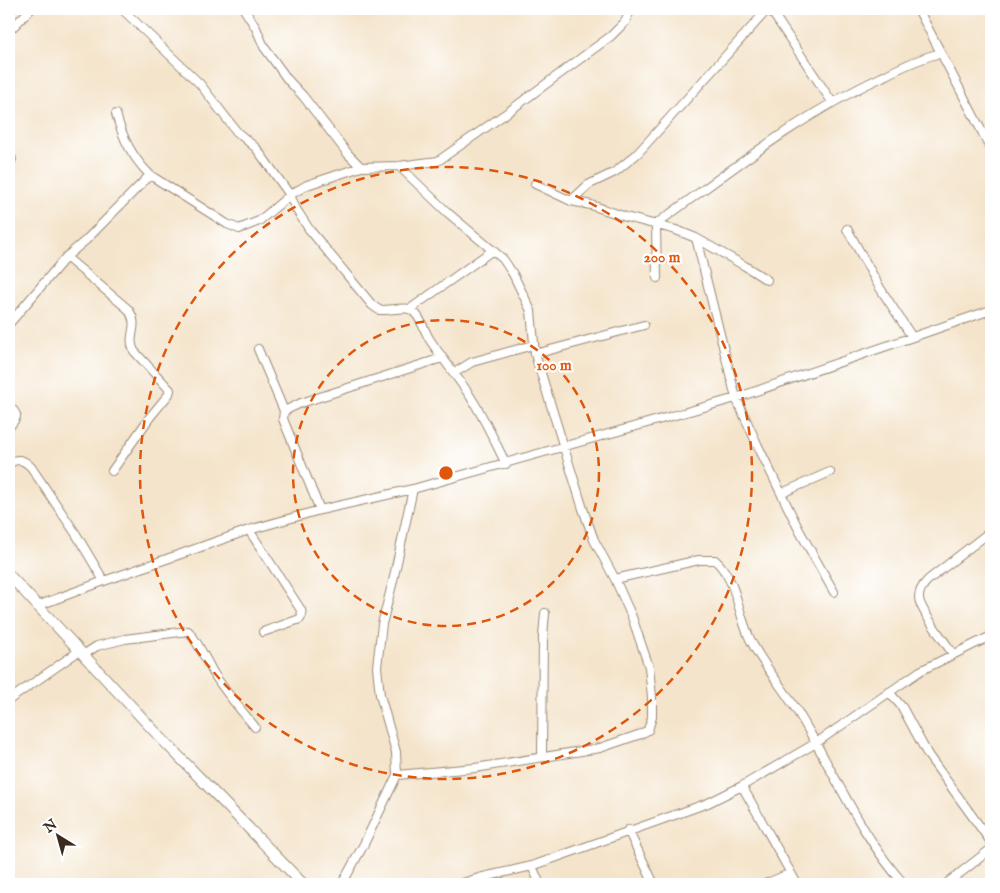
<svg xmlns="http://www.w3.org/2000/svg" width="1000" height="893" font-family="'IM FELL English',serif">
<rect width="100%" height="100%" fill="#fff"/>
<filter id="ink" filterUnits="userSpaceOnUse"><feTurbulence type="fractalNoise" baseFrequency=".02" numOctaves="2"/><feDisplacementMap in="SourceGraphic" scale="10" xChannelSelector="R" yChannelSelector="G"/><feConvolveMatrix kernelMatrix="1 2 1 2 8 2 1 2 1" color-interpolation-filters="sRGB"/></filter>
<filter id="wash" filterUnits="userSpaceOnUse"><feTurbulence type="fractalNoise" baseFrequency=".0096" numOctaves="4" result="noise"/><feDisplacementMap in="SourceGraphic" scale="20" xChannelSelector="R" yChannelSelector="G"/><feGaussianBlur stdDeviation="1.12" result="paint"/><feColorMatrix in="noise" values="0 0 0 0 0 0 0 0 0 0 0 0 0 0 0 0 0 1.4 0 .05"/><feComposite in="paint" operator="in"/></filter>
<g filter="url(#wash)">
<rect width="100%" height="100%" fill="#f4e4cb"/>
</g>
<g filter="url(#ink)">
<g fill="none" stroke-linecap="round" stroke-linejoin="round">
<defs>
<path id="minor" d="M122,9L200,84L237,132L256,148L290,195L296,209L309,229L372,305L379,310C386,311 404,307 409,309C420,313 424,331 430,340C442,358 456,375 468,393C483,415 494,440 506,464
M244,9L256,28L264,47L288,80L303,96L348,154L361,167
M770,9L832,102
M918,9L991,149
M9,31L31,9
M116,114C123,139 132,157 150,175L227,224L239,229L259,221L290,195L307,185L361,167L399,166L438,161L508,112L611,36L625,22L631,9
M9,165L12,159
M535,184L571,201L591,205L626,217L676,230L696,238L745,266L767,280
M571,201L588,185L615,172L637,154L768,9
M847,229L880,288L912,337
M696,238L736,398L758,446L799,530L834,592
M66,257L128,309C141,327 126,335 134,351L170,390L169,394L150,417L112,471
M657,278L656,224C729,172 800,115 882,77C901,67 920,58 941,53
M410,309L493,250
M9,324L66,257L86,240L150,175
M258,349L284,411L283,419L320,510
M535,354L644,325
M454,373L472,362L533,345
M9,406C20,416 17,417 9,427
M284,411L301,403L442,358
M9,464C18,457 24,460 31,467L76,534L104,581
M782,493L830,472
M249,530L301,610L302,615L300,619L263,632
M615,579L699,560H715C739,582 737,616 752,643C766,670 787,692 802,719C835,774 861,836 904,884
M37,606L104,581L249,530L320,510L413,489L736,398L991,310
M953,654C946,643 918,608 919,597C919,590 924,584 928,580L991,531
M83,655L97,646L125,639L188,631C196,638 208,664 214,674C226,693 241,710 255,727
M889,692L902,707L928,755L991,842
M9,700L79,651
M542,756L543,636L545,613
M397,775L475,768L600,748L641,734L648,730L652,717V697L649,667L632,617L615,579L594,540L583,509L535,354L531,311L513,274L503,259L448,213L399,166
M742,786L797,884
M628,830L654,884
M532,866L540,884
M9,879L12,884
M342,884L364,844L397,775L396,752L380,695L377,667L382,624L393,581L413,489
M459,884L479,878L532,866L708,803L742,786L816,743L920,671L991,636
M765,884L791,873
M946,884L991,849"/>
<path id="tertiary" d="M9,575L158,735L303,884"/>
</defs>
<use href="#minor" stroke="#988774" stroke-width="10"/>
<use href="#tertiary" stroke="#988774" stroke-width="12"/>
<use href="#minor" stroke="#fff" stroke-width="8"/>
<use href="#tertiary" stroke="#fff" stroke-width="10"/>
</g>
</g>
<g fill="none" stroke="#df570d" stroke-width="2.5" stroke-dasharray="9 6">
<circle cx="446" cy="473" r="153"/>
<circle cx="446" cy="473" r="306"/>
</g>
<circle cx="446" cy="473" r="8" fill="#df570d" stroke="#fff" stroke-width="2.5"/>
<g font-size="15" text-anchor="middle" font-weight="bold" fill="#df570d" stroke="#fff" stroke-width="4.5" stroke-linejoin="round" paint-order="stroke">
<text x="662" y="262">200 m</text>
<text x="554" y="370">100 m</text>
</g>
<rect width="1000" height="893" fill="none" stroke="#fff" stroke-width="30"/>
<g transform="translate(58 836) rotate(323)" stroke="#ffffff" stroke-width="4" paint-order="stroke">
<path d="M0-4L9 19L0 12L-9 19Z" fill="#3b2a1e"/>
<text y="-8" font-size="14" font-weight="bold" text-anchor="middle" fill="#3b2a1e">N</text>
</g>
</svg>
